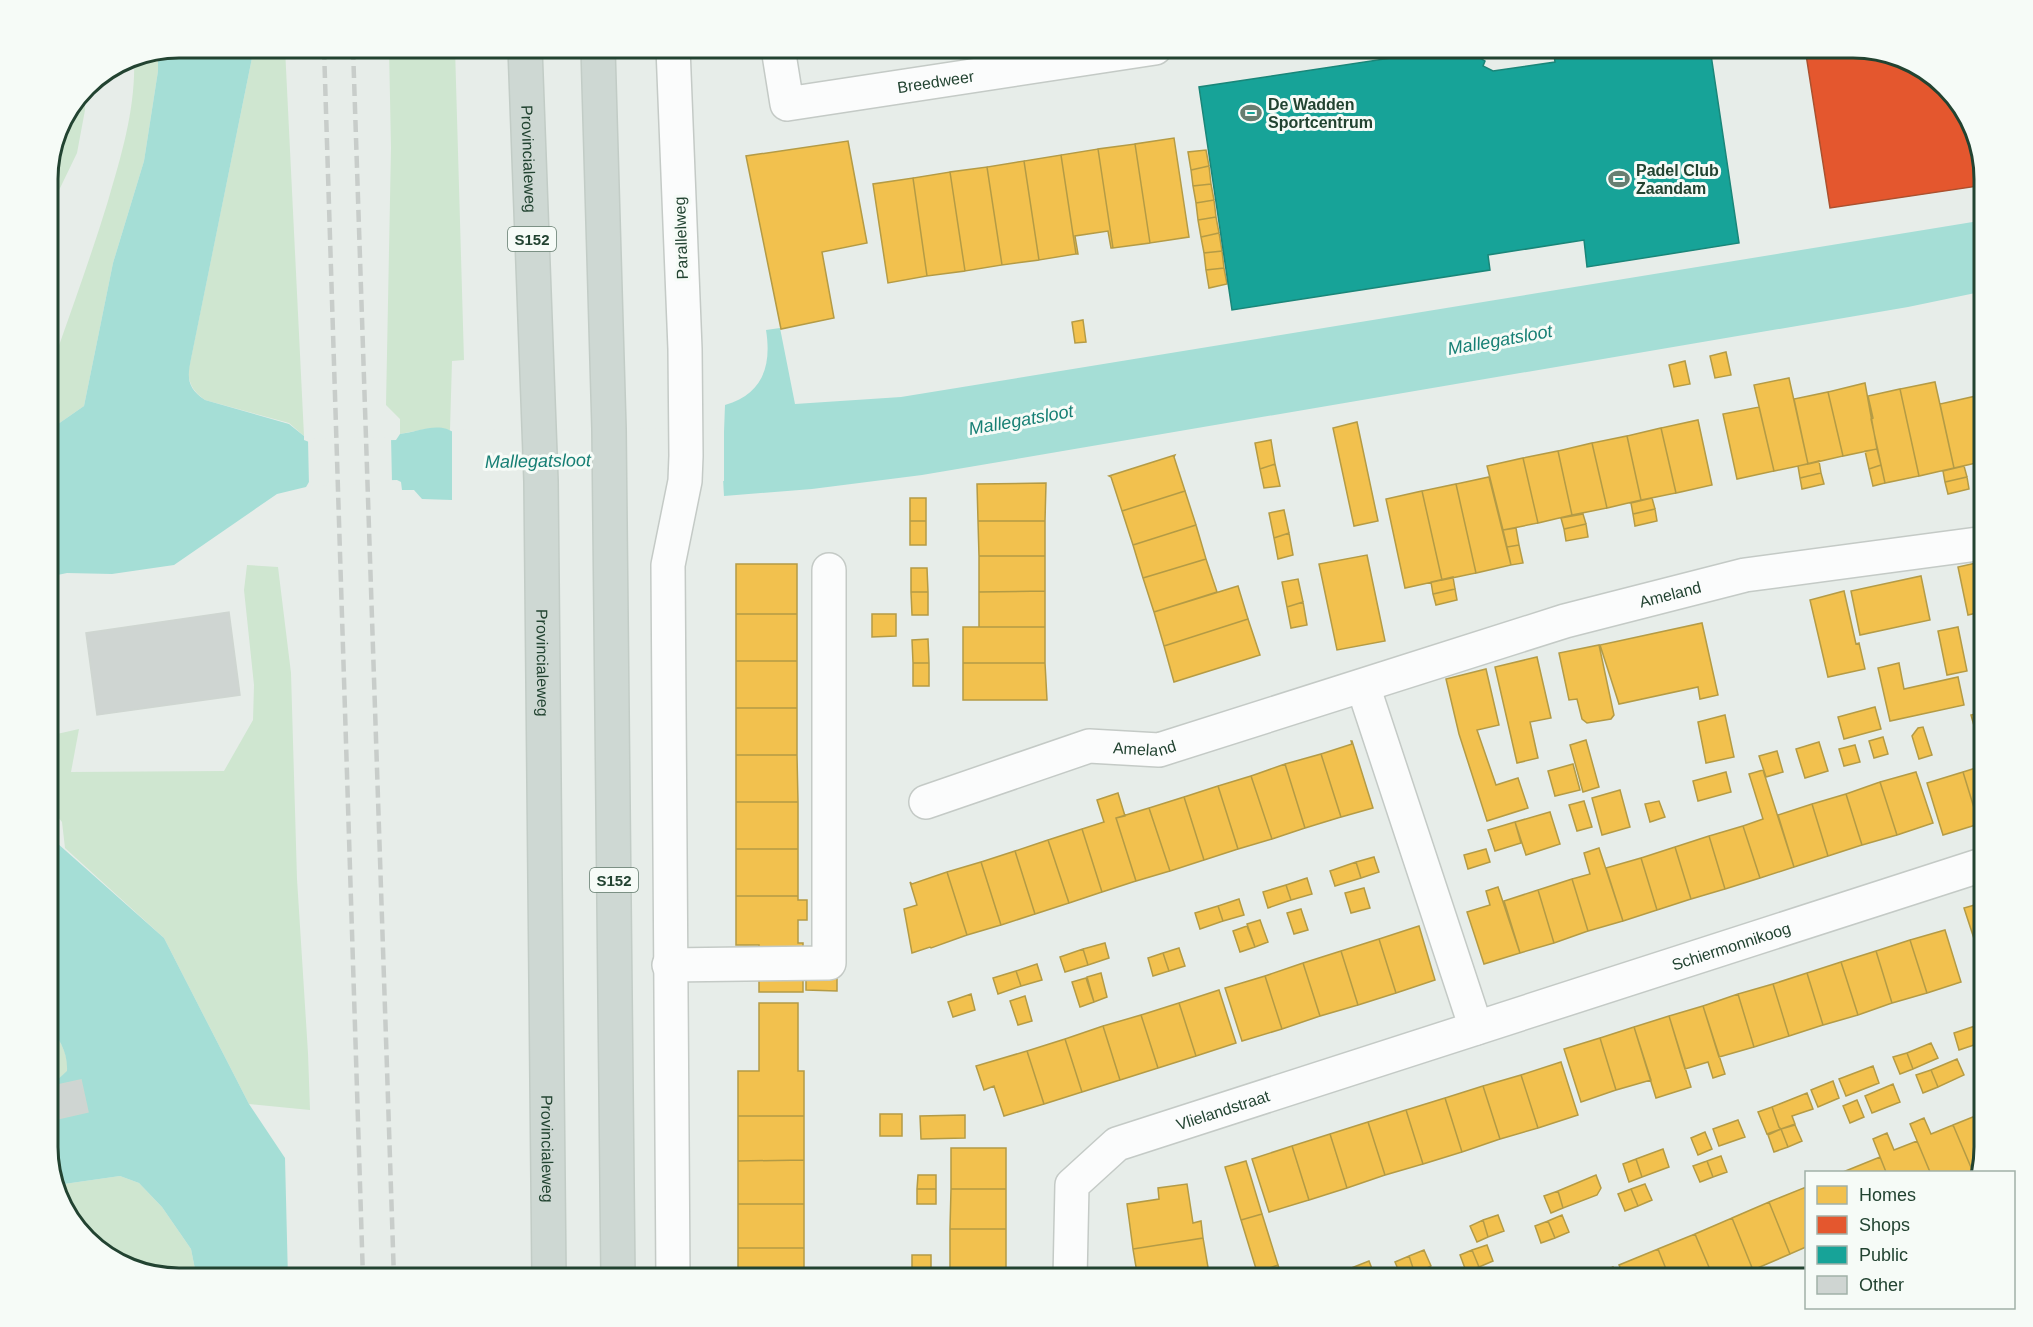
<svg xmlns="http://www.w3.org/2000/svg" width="2033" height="1327" font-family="Helvetica,sans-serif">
<rect width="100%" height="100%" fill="#e7ede9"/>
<path fill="#cfe6d0" d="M254,48H285L304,436L289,423L205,400C194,392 190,386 188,373Z
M389,48H455L464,360L452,361L450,430L431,428L400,434V419L386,405L391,148Z
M158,52V71L144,161L113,263L84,406L48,431V360L56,354C74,303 92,253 108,201C122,153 136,107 134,57Z
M85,88V110L77,153L48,213V171L58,129Z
M247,565L278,567L291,673L297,879L308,1053L310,1110L249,1104L164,938L65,848L62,822L48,805V736L79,729L71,772L224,771L253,720L254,685L244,590Z
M48,1024C59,1039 68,1052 68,1071L57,1080L48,1082Z
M120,1176L139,1183L162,1207L191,1249L197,1279H180L107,1257L66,1214L57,1185Z"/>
<path fill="#a5ded6" d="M180,48H254L191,359C187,378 187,388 205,400L289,424L304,436V440L309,442L396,440L400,434C417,432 440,421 454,433L724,432L725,405C762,394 772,367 766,330L780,328L795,404L901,397L1985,220V291L1908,307L922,475L812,489L724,496L723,478L452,480V500L422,499L414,490H402L401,482L397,480L309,482L306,487L277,494L174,565L112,574L67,573L48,577V431L84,406L113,263L144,161L158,71V52Z
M48,835L164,938L249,1104L285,1158L288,1279H197L191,1249L162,1207L139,1183L120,1176L57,1185L48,1156V1082L57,1080L67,1071C68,1052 59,1039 48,1024Z"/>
<path fill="#e7ede9" d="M724,428V481H452V430Z
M391,437L392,483L309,486L308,439Z"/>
<path fill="#f2c14e" stroke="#b49b45" stroke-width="1.5" d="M801,48H857L802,56Z
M1174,138L1189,237L1150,243L1135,144Z
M848,141L867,243L822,252L834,318L781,329L746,156Z
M1135,144L1150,243L1113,248L1098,149Z
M1098,149L1113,248H1111L1108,231L1075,236L1078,254H1076L1061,155Z
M1206,150L1209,166L1191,170L1188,152Z
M1061,155L1076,254L1039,260L1024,161Z
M1024,161L1039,260L1002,265L987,167Z
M1209,166L1211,184L1193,186L1191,170Z
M987,167L1002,265L965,271L950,172Z
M950,172L965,271L927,276L913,178Z
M913,178L927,276L888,283L873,184Z
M1211,184L1214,200L1196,203L1193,186Z
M1214,200L1216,217L1198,220L1196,203Z
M1216,217L1219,233L1201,237L1198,220Z
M1219,233L1222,251L1204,253L1201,237Z
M1222,251L1224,268L1206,270L1204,253Z
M1224,268L1227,284L1209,288L1206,270Z
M1083,320L1086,342L1075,343L1072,322Z
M1726,352L1731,375L1715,378L1710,356Z
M1685,361L1690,384L1674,387L1669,365Z
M1789,378L1808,464L1774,471L1754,385Z
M1935,382L1954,468L1919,476L1900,389Z
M1865,383L1877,449L1843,456L1828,392Z
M1900,389L1919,476L1885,483L1871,419L1873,418L1868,396Z
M1828,392L1843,456L1808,464L1794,399Z
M1976,396L1985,435V461L1954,468L1940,404Z
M1759,407L1774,471L1737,479L1723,414Z
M1698,420L1712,485L1676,493L1661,428Z
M1357,422L1378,521L1354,526L1333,428Z
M1661,428L1676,493L1641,500L1627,436Z
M1627,436L1641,500L1607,508L1592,443Z
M1271,440L1275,464L1260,469L1255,443Z
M1592,443L1607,508L1572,515L1558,451Z
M1877,449L1881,465L1869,469L1865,451Z
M1558,451L1572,515L1538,523L1523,458Z
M1175,455L1174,457L1185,491L1122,511L1111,477L1109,476Z
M1523,458L1538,523L1503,530L1487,466Z
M1819,461L1821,473L1800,478L1798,466Z
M1275,464L1280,486L1264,488L1260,469Z
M1881,465L1885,483L1873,486L1869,469Z
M1964,466L1967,477L1945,482L1943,471Z
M1821,473L1824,484L1802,489L1800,478Z
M1489,477L1511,565L1476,573L1456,484Z
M1967,477L1969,489L1948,494L1945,482Z
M1046,483L1045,521H978L977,484Z
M1456,484L1476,573L1442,580L1422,491Z
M1185,491L1196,525L1133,545L1122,511Z
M1422,491L1442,580L1405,588L1386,499Z
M910,498H926V521H910Z
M1652,498L1655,509L1633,514L1631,503Z
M1655,509L1657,521L1635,526L1633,514Z
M1284,510L1289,533L1274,538L1269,513Z
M1583,514L1586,524L1564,529L1561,518Z
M910,521H926V545H910Z
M978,521H1045V556H979Z
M1586,524L1588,537L1566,541L1564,529Z
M1196,525L1206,559L1143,578L1133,545Z
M1516,528L1519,545L1507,547L1503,530Z
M1289,533L1293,555L1278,559L1274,538Z
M1519,545L1523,563L1511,565L1507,547Z
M1367,555L1385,641L1337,650L1319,564Z
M979,556H1045V591L979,592Z
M1206,559L1217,592L1154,612L1143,578Z
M1985,561V611L1968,615L1958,567Z
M736,564H797V614H736Z
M911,568H927L928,592H911Z
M1921,576L1930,620L1860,635L1851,591Z
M1453,577L1455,589L1433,594L1431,582Z
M1298,579L1303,602L1287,607L1282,582Z
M1238,586L1248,619L1164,646L1154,612Z
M1455,589L1457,600L1436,605L1433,594Z
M1045,591V627H979V592Z
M1844,591L1856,644L1859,643L1865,669L1828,677L1810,600Z
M911,592H928V615H912Z
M1303,602L1307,625L1291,628L1287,607Z
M736,614H797V661H736Z
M872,614H896V636L872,637Z
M1248,619L1260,655L1174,682L1164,646Z
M1702,623L1718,695L1700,699L1698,687L1619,704L1600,645Z
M963,627H1045V663H963Z
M1958,627L1967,671L1947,675L1938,631Z
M928,639L929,663H913L912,640Z
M1599,645L1614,715L1611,719L1587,723L1582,719L1577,699L1569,700L1559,653Z
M1537,657L1551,718L1530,722L1538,758L1517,763L1495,667Z
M736,661H797V708H736Z
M913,663H929V686H913Z
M963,663H1045L1047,700H963Z
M1899,663L1904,689L1958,677L1964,705L1890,721L1878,668Z
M1486,669L1499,725L1477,730L1496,785L1518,778L1528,808L1487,821L1459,734L1446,679Z
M1875,707L1881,729L1844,739L1838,717Z
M736,708H797V755H736Z
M1983,712L1985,738L1978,740L1971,715Z
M1725,715L1734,757L1706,763L1698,722Z
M1923,727L1932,755L1919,759L1912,736L1918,728Z
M1883,737L1888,754L1874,758L1869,741Z
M1586,740L1599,787L1583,792L1570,745Z
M1351,741H1352L1373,808L1341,817L1321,754L1352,744Z
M1819,742L1828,771L1805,778L1796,749Z
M1855,745L1860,762L1844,766L1839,749Z
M1777,751L1783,772L1766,777L1759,756Z
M1321,754L1341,817L1305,828L1285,764Z
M736,755H797L798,802H736Z
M1285,764L1305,828L1272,839L1251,776Z
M1573,764L1580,790L1555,796L1548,771Z
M1985,765V822L1979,824L1963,772Z
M1763,770L1794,867L1760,878L1743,826L1763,819L1749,774Z
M1726,772L1731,792L1698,801L1693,781Z
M1916,772L1933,823L1897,835L1880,782Z
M1963,772L1979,824L1943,835L1927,783Z
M1251,776L1272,839L1238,849L1218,786Z
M1880,782L1897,835L1862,845L1846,794Z
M1218,786L1238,849L1204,860L1184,797Z
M1620,790L1630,827L1602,835L1592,798Z
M1118,793L1125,816L1116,818L1136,881L1102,892L1082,829L1104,822L1097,800Z
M1846,794L1862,845L1828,856L1812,804Z
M1184,797L1204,860L1170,871L1149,808Z
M1584,801L1592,827L1577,831L1569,805Z
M1659,801L1665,817L1650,822L1645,804Z
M736,802H798V849H736Z
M1812,804L1828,856L1794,867L1778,815Z
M1149,808L1170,871L1136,881L1116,818Z
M1550,812L1560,844L1526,855L1515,822Z
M1515,822L1521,843L1495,851L1488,830Z
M1743,826L1760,878L1725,889L1709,836Z
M1082,829L1102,892L1069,903L1048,840Z
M1709,836L1725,889L1691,899L1675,847Z
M1048,840L1069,903L1035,914L1015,851Z
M1675,847L1691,899L1657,910L1641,858Z
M1599,848L1623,921L1588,931L1572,879L1590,874L1584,853Z
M736,849H798V896H736Z
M1486,849L1490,862L1468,869L1464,855Z
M1015,851L1035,914L1001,925L981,862Z
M1374,857L1379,872L1361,878L1356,862Z
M1641,858L1657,910L1623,921L1606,868Z
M981,862L1001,925L967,935L947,872Z
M1356,862L1361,878L1335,886L1330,871Z
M947,872L967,935L931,948L930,947L912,953L904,909L917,905L910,882L912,884Z
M1307,878L1312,894L1291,900L1286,885Z
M1572,879L1588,931L1554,943L1538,890Z
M1286,885L1291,900L1268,908L1263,892Z
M1498,887L1520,953L1484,964L1467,912L1490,905L1486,891Z
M1364,888L1370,908L1351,913L1345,893Z
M1538,890L1554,943L1520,953L1504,901Z
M736,896H798V900H807V920H798V943H803V969H759V945H736Z
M1239,899L1244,915L1223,921L1218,906Z
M1985,902V959L1981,960L1964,908Z
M1218,906L1223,921L1200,929L1195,913Z
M1301,909L1308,930L1294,934L1287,913Z
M1260,920L1268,942L1255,947L1247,924Z
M1247,926L1255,947L1240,952L1233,931Z
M1419,926L1435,980L1396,993L1379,939Z
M1945,930L1961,982L1927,993L1910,940Z
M1379,939L1396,993L1358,1005L1341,951Z
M1910,940L1927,993L1892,1003L1876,951Z
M1105,943L1109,958L1088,965L1083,949Z
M1179,948L1185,966L1169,971L1163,953Z
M1083,949L1088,965L1065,972L1060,957Z
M1341,951L1358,1005L1320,1016L1303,963Z
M1876,951L1892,1003L1858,1015L1841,962Z
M1163,953L1169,971L1153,976L1148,958Z
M1841,962L1858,1015L1823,1025L1807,973Z
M1303,963L1320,1016L1282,1029L1265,976Z
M1037,964L1042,980L1021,986L1016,971Z
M759,969H803V992H759Z
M806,969H837V991L806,990Z
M1016,971L1021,986L998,994L993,978Z
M1101,973L1107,997L1094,1002L1087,977Z
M1807,973L1823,1025L1789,1036L1773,984Z
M1265,976L1282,1029L1242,1041L1225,988Z
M1086,978L1094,1002L1080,1007L1072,982Z
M1773,984L1789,1036L1754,1047L1738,994Z
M1219,990L1236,1043L1196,1056L1179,1003Z
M971,994L975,1010L953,1017L948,1002Z
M1738,994L1754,1047L1719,1057L1703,1006Z
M1025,996L1032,1021L1018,1025L1010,1001Z
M759,1003H798V1071H804V1116H738V1071H759Z
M1179,1003L1196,1056L1158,1068L1141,1015Z
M1703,1006L1725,1074L1713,1078L1708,1062L1685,1069L1669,1016Z
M1141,1015L1158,1068L1120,1080L1103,1026Z
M1669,1016L1691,1087L1656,1098L1634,1027Z
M1103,1026L1120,1080L1082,1092L1065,1039Z
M1975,1026L1980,1043L1959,1050L1954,1033Z
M1634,1027L1651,1080L1616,1090L1600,1038Z
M1600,1038L1616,1090L1581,1102L1564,1049Z
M1065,1039L1082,1092L1044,1104L1027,1051Z
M1931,1043L1938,1058L1913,1069L1907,1053Z
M1027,1051L1044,1104L1004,1116L994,1086L984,1090L976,1066Z
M1907,1053L1913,1069L1900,1074L1893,1057Z
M1957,1059L1964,1075L1938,1087L1931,1070Z
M1561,1062L1578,1115L1538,1128L1521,1075Z
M1873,1066L1879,1083L1846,1096L1839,1079Z
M1931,1070L1938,1087L1923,1093L1916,1075Z
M1521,1075L1538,1128L1500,1139L1483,1086Z
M1833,1081L1839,1098L1818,1107L1811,1090Z
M1893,1084L1900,1102L1872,1113L1865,1096Z
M1483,1086L1500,1139L1462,1152L1445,1098Z
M1807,1093L1813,1109L1792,1116L1795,1124L1781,1129L1779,1127L1772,1107Z
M1445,1098L1462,1152L1423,1164L1406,1110Z
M1857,1100L1864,1117L1850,1123L1843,1106Z
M1772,1107L1779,1127L1781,1129L1767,1134L1758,1112Z
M1406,1110L1423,1164L1385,1175L1368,1122Z
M1985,1112V1148L1978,1172H1973L1953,1125Z
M880,1114H902V1136H880Z
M965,1115V1138L921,1139L920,1116Z
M738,1116H804V1160L738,1161Z
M1924,1118L1931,1134L1953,1125L1973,1172H1930L1910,1124Z
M1738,1120L1745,1137L1719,1146L1713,1129Z
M1368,1122L1385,1175L1347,1188L1330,1134Z
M1795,1125L1802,1141L1788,1147L1781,1129Z
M1781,1129L1788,1147L1774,1152L1768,1135Z
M1705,1132L1712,1149L1698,1155L1691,1138Z
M1887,1133L1894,1150L1917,1141L1930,1172H1886L1873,1139Z
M1330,1134L1347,1188L1309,1200L1292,1146Z
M1292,1146L1309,1200L1269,1212L1252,1159Z
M951,1148H1006V1189H951Z
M1663,1149L1669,1167L1642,1177L1636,1159Z
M1721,1156L1727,1172L1713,1177L1707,1161Z
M1880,1157L1886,1172H1843Z
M1636,1159L1642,1177L1629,1182L1623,1164Z
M804,1160V1204H738V1161Z
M1246,1161L1262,1214L1241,1220L1225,1167Z
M1707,1161L1713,1177L1700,1182L1693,1166Z
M918,1175H936V1189H917Z
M1596,1175L1601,1188L1597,1195L1563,1208L1558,1191Z
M1187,1184L1193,1223L1201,1221L1203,1238L1133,1249L1127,1204L1159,1199L1158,1188Z
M1645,1184L1652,1200L1638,1206L1631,1189Z
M1806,1187V1247L1790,1254L1769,1202Z
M917,1189H936V1204H917Z
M951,1189H1006V1229H950Z
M1631,1189L1638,1206L1625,1211L1618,1194Z
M1558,1191L1563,1208L1551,1213L1544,1196Z
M1769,1202L1790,1254L1753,1270L1732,1218Z
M738,1204H804V1248H738Z
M1262,1214L1278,1265L1257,1272L1241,1220Z
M1498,1215L1504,1231L1488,1237L1483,1220Z
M1562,1215L1569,1232L1555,1238L1548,1221Z
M1732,1218L1753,1270L1731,1279H1714L1695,1234Z
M1483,1220L1488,1237L1477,1242L1470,1226Z
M1548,1221L1555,1238L1541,1243L1535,1226Z
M950,1229H1006V1270L950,1269Z
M1695,1234L1714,1279H1670L1658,1249Z
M1203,1238L1210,1279H1138L1133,1249Z
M1487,1245L1493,1261L1479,1267L1472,1250Z
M738,1248H804V1279H738Z
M1658,1249L1670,1279H1625L1619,1265Z
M1424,1250L1431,1266L1415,1274L1409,1256Z
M1472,1250L1479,1267L1466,1271L1460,1255Z
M912,1255H931V1270H912Z
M1409,1256L1415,1274L1402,1279L1395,1262Z
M1369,1261L1376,1279H1332L1331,1276Z
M1278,1265L1283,1279L1235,1278L1257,1272Z
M1613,1267L1618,1279H1585Z
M950,1269L1006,1270V1279H950Z
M912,1270H931V1279H912Z"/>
<path fill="#e4572e" stroke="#aa512f" stroke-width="1.5" d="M1805,48H1853L1926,70L1968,114L1985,185L1830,208Z"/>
<path fill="#17a398" stroke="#1a8679" stroke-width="1.5" d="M1457,48L1458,52L1468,57L1470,52L1485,61L1483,66L1493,71L1555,62L1553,48H1710L1739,243L1587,267L1584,240L1488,255L1490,270L1232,310L1199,87Z"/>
<path fill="#cfd5d2" stroke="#cfd6d1" stroke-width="1.5" d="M229,612L240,695L97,715L86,633Z
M81,1080L88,1112L48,1121V1087Z"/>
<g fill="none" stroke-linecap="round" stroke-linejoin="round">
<defs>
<g id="minor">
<path id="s1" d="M778,48L787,104L1155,48"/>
<path d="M1363,686L1476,1028"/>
<path id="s2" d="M926,802L1089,746L1159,750L1565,621L1745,575L1985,543"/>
<path d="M669,965L829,963V570"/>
<path d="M673,1279L668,565L685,481L686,456L685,349L673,48"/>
<path id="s3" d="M1070,1279L1072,1185L1117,1144L1985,864"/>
</g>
<g id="major">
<path id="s4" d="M525,48L541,481L549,1279"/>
<path d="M598,48L609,429L618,1279"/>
</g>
</defs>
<use href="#minor" stroke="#c4cac6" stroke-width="36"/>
<use href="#major" stroke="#c2ccc6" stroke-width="36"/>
<use href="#minor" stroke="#fbfcfc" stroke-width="33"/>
<use href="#major" stroke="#ced8d3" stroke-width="33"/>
<path stroke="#c8cdca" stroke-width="4.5" stroke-dasharray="12 6" stroke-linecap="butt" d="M324,48L363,1279
M353,48L394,1279"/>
</g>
<defs>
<symbol id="stadium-bare" viewBox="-9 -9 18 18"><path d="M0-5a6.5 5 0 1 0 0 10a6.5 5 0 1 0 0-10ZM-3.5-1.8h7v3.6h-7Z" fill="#677e71" stroke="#f6fbf7" stroke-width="2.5" paint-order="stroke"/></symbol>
</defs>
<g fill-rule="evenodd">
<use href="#stadium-bare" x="1236" y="98" width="30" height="30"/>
<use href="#stadium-bare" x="1604" y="164" width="30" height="30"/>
</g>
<g text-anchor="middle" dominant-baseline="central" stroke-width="6" stroke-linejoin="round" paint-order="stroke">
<g fill="#f6fbf7" stroke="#627a6c" stroke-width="1.5">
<rect x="508" y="227" width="48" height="24" rx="4.5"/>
<rect x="590" y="868" width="48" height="24" rx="4.5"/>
</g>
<g font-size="15" font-weight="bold" fill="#224331">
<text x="532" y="239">S152</text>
<text x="614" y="880">S152</text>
</g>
<g font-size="16" fill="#224331" stroke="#f6fbf7">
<text stroke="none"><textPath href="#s1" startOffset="207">Breedweer</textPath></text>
<text stroke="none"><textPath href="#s4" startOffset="111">Provincialeweg</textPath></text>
<text transform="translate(681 238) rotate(-92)">Parallelweg</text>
<text stroke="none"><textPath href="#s2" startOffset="777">Ameland</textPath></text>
<text stroke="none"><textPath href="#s4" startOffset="615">Provincialeweg</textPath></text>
<text stroke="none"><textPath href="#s2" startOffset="228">Ameland</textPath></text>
<text stroke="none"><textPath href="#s3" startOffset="800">Schiermonnikoog</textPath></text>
<text stroke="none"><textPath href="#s3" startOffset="266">Vlielandstraat</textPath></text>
<text stroke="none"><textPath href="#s4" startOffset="1101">Provincialeweg</textPath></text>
</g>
<g font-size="16" font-weight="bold" fill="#224331" stroke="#f6fbf7" text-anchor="start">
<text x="1268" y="104">De Wadden<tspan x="1268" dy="18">Sportcentrum</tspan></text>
<text x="1636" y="170">Padel Club<tspan x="1636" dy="18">Zaandam</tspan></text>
</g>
<g font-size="18" font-style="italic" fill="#167f74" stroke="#f6fbf7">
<text transform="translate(1500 340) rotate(-10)">Mallegatsloot</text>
<text transform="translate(1021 420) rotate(-10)">Mallegatsloot</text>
<text transform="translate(538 461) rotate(-1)">Mallegatsloot</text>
</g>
</g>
<path d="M0 0H2033V1327H0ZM179 58H1853A121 121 0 0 1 1974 179V1147A121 121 0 0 1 1853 1268H179A121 121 0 0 1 58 1147V179A121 121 0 0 1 179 58Z" fill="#f6fbf7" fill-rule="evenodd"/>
<path fill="none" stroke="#224331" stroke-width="3" d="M179 58H1853A121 121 0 0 1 1974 179V1147A121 121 0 0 1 1853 1268H179A121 121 0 0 1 58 1147V179A121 121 0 0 1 179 58Z"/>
<rect x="1805" y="1171" width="210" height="138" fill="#f6fbf7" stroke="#a1b1a8" stroke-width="1.5"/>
<rect x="1817" y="1186" width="30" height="18" fill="#f2c14e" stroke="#a1b1a8" stroke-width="1.5"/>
<text x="1859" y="1201" font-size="18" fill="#224331">Homes</text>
<rect x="1817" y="1216" width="30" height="18" fill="#e4572e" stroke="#a1b1a8" stroke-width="1.5"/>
<text x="1859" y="1231" font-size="18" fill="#224331">Shops</text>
<rect x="1817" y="1246" width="30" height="18" fill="#17a398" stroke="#a1b1a8" stroke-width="1.5"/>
<text x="1859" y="1261" font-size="18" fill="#224331">Public</text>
<rect x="1817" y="1276" width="30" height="18" fill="#cfd5d2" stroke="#a1b1a8" stroke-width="1.5"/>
<text x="1859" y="1291" font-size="18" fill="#224331">Other</text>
</svg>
